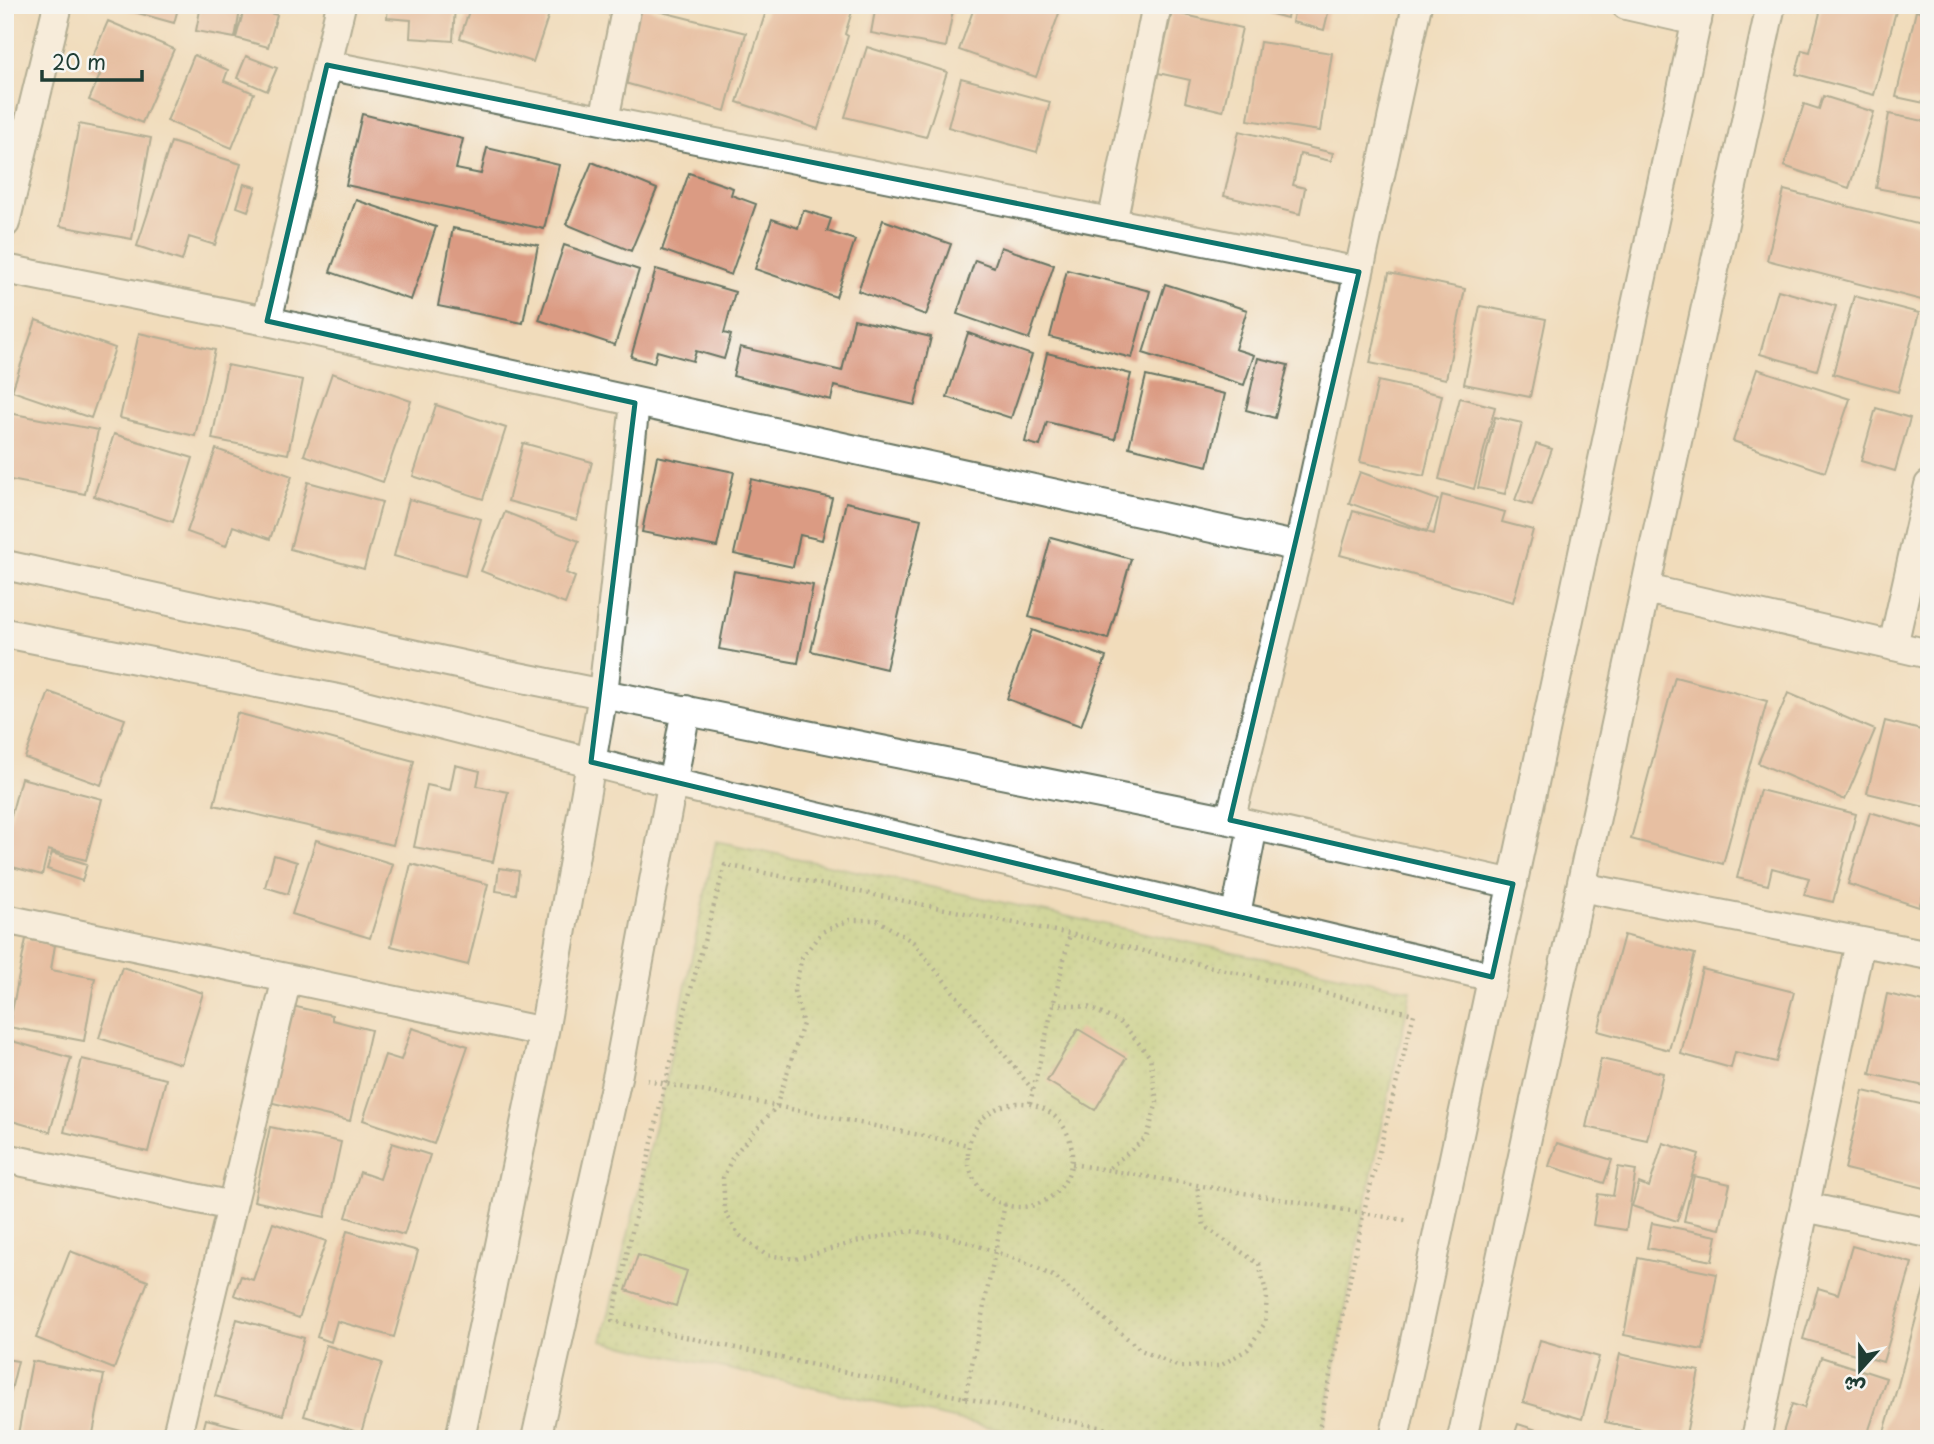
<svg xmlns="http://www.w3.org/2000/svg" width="1934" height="1444" font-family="'Playpen Sans','Playpen Sans Arabic',sans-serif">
<defs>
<pattern id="park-dots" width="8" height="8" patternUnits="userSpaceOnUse" patternTransform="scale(1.75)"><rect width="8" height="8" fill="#adcf77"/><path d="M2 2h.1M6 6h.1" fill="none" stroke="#8ca962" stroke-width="1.8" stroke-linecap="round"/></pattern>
</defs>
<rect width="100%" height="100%" fill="#f6f6f2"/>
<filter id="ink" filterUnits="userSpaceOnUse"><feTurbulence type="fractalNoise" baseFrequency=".0143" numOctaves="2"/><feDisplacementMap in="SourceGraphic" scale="14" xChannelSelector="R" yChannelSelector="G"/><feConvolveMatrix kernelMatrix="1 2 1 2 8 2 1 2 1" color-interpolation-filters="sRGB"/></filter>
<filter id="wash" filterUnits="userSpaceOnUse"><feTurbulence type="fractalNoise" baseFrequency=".00686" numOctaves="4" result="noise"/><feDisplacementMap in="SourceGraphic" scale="28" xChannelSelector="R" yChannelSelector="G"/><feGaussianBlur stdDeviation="1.57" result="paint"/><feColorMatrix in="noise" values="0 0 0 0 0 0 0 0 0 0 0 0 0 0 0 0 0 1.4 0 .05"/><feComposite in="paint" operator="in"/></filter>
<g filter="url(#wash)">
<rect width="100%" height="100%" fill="#f1dcbb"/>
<path fill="url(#park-dots)" stroke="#668656" stroke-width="2" d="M716,841L1411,990L1364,1211L1321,1439H1043L602,1341L665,1084Z"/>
<g id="blocks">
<path fill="#db9b83" d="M128,5H179L174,23L127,10Z
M201,5H241L235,38L196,31Z
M388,5H455L453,41L410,38L411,20L387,18Z
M471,5H552L533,62L460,38Z
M634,5L746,33L725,111L614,80Z
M768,5H854L845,34L848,36L818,129L737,102Z
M876,5H954L946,47L871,33Z
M975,5H1062L1036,77L959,50Z
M1237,5H1289L1287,18Z
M1296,5H1330L1324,30L1292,22Z
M1822,5H1874L1896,11L1874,95L1796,74L1802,50L1810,52Z
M245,6L277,15L268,47L236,38Z
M1916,11L1929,14V104L1896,97Z
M1172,12L1242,28L1223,111L1185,102L1190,80L1158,73Z
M108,21L174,49L142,123L89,100L100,75L87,69Z
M1260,42L1332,53L1320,131L1248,120Z
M867,47L947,72L926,137L845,117Z
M194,55L228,70L224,81L254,93L232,148L167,121Z
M246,56L277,68L267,91L237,78Z
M961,78L1050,102L1037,152L948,127Z
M1823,96L1874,112L1849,188L1784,166L1804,104L1819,109Z
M362,114L463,139L456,169L481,174L487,148L559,165L544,229L346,185Z
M1889,114L1929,122V198L1876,188Z
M79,124L151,138L132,239L60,226Z
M1239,131L1333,153L1331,161L1300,154L1293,185L1305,188L1300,214L1224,196Z
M171,142L241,164L215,245L189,237L182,261L137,246Z
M592,162L657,189L631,251L566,224Z
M689,173L733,188L731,195L756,204L731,275L662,250Z
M244,184L256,187L248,211L237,207Z
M1784,190L1929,227V302L1767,260Z
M356,200L436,227L411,300L330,272Z
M803,210L831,219L827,231L855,240L836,297L755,269L772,219L798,228Z
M883,220L951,244L926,315L858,291Z
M453,228L538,245L523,323L438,306Z
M564,245L639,270L615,345L539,320Z
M1001,247L1054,265L1029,339L957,314L975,260L994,267Z
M656,269L735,292L724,333L731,335L724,359L696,351L693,361L657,351L654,363L631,357Z
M1067,270L1150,291L1132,358L1050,337Z
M1389,273L1465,289L1446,379L1370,363Z
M1165,284L1247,310L1235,349L1254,355L1244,385L1143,353Z
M1778,290L1836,306L1817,370L1760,354Z
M1854,296L1919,313L1898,392L1833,374Z
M1480,306L1546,319L1530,397L1464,384Z
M854,319L931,337L915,405L834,386L831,400L733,376L740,347L842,371Z
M36,320L115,348L91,418L12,391Z
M139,333L215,350L195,436L120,418Z
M968,333L1032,355L1011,418L947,397Z
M1047,353L1131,374L1115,439L1047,422L1040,446L1025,442Z
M1258,358L1288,365L1275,418L1246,410Z
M227,365L303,380L288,454L212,439Z
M1757,369L1850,399L1825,472L1733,441Z
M332,373L411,401L383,482L304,455Z
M1146,376L1225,394L1208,466L1129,447Z
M1378,381L1442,395L1424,476L1360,462Z
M1460,398L1495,407L1474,489L1439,479Z
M436,405L506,428L483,499L413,476Z
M1876,408L1910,418L1895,471L1861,461Z
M9,413L98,430L85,494L5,479V432Z
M1495,417L1522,423L1505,494L1478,488Z
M114,434L193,458L173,522L94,496Z
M523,443L592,462L577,520L508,501Z
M1536,444L1552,449L1532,505L1515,500Z
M216,449L292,476L270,539L233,526L226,546L187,532Z
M657,456L734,472L717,547L642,532Z
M1360,472L1438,500L1427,531L1349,503Z
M751,479L832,498L822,540L800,535L793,567L734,554Z
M308,482L382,502L364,569L290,549Z
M1442,495L1505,512L1502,522L1533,530L1513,602L1340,555L1353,511L1434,534Z
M409,499L481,519L465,576L394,556Z
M846,502L921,519L886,669L811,651Z
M505,512L579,541L566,573L575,577L565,604L481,571Z
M1051,537L1131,559L1108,639L1029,617Z
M734,571L813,585L798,663L719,649Z
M1032,630L1106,657L1081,726L1007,699Z
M1675,677L1767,701L1723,864L1631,839Z
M49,692L125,719L101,785L25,758Z
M1788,693L1875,730L1845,800L1758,763Z
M5,702L13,705L6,728H5Z
M237,713L414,761L393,845L214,805Z
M1885,721L1929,732V808L1867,793Z
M455,765L480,771L477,786L508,792L493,862L414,847L427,785L450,790Z
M21,778L102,799L86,860L48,850L42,875L5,865V838Z
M1760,790L1856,814L1833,902L1804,895L1809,878L1772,868L1768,885L1737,878Z
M1870,812L1929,830V877L1919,907L1848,884Z
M316,840L393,864L370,938L292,914Z
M52,853L87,864L82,881L47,869Z
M274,855L297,862L288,894L265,887Z
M411,864L488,884L468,965L391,946Z
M499,868L519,871L516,894L496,891Z
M1624,935L1695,954L1669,1050L1598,1031Z
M26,939L55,945L51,970L95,978L84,1041L9,1027Z
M122,967L203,993L181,1064L99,1038Z
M1702,969L1794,992L1776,1062L1735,1052L1731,1068L1681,1054Z
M1887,994L1929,1003V1087L1870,1074Z
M292,1006L332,1015V1020L371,1030L350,1121L269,1102Z
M412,1028L468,1046L434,1144L363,1120L385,1055L401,1060Z
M1078,1029L1126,1058L1095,1110L1047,1081Z
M5,1039L71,1058L50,1132L5,1119Z
M82,1059L166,1079L148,1152L64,1132Z
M1601,1059L1663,1073L1647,1140L1586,1127Z
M1863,1091L1929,1106V1189L1845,1169Z
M270,1127L341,1142L325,1217L254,1201Z
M392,1143L430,1155L404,1235L346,1217L360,1172L380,1179Z
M1557,1143L1612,1160L1604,1183L1549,1166Z
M1663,1143L1699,1154L1677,1221L1632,1206L1639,1183L1649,1187Z
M1618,1167L1636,1170L1626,1230L1593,1225L1598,1194L1613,1196Z
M1694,1176L1730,1184L1720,1229L1684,1221Z
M273,1223L326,1241L299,1318L234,1295L241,1276L253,1280Z
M1652,1223L1717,1236L1712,1261L1647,1248Z
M347,1231L418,1251L394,1337L337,1321L331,1342L317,1337Z
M1852,1246L1912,1263L1883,1362L1803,1339L1818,1288L1838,1294Z
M70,1251L148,1281L114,1369L36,1338Z
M638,1255L687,1271L676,1306L626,1290Z
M1638,1258L1717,1274L1703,1350L1624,1335Z
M1928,1274L1929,1439H1882L1898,1385Z
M237,1319L304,1338L283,1415L215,1396Z
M1540,1340L1599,1357L1582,1419L1523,1402Z
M326,1345L382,1363L361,1433L304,1416Z
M1620,1354L1699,1371L1685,1439L1605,1422Z
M1821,1357L1886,1378L1866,1439H1781L1792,1404L1804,1408Z
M5,1359L18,1361L6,1411H5Z
M32,1361L104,1375L92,1439H17Z
M206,1419L249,1430L270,1439H201Z
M1518,1424L1561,1438L1560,1439H1513Z"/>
</g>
</g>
<g filter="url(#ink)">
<use href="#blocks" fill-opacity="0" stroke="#687563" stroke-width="2"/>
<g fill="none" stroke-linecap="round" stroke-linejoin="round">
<defs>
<path id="minor" d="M1626,5L1697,21
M327,65L1359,272
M604,120L627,5
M5,223L58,5
M1112,223L1157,5
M5,269L267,321L1299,547
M267,321L341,5
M5,565L503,674L1230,820L1513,884
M1646,589L1929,654
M5,633L353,702L673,783L1492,977
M1893,646L1929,485
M1230,820L1299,547L1417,5
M1581,887L1929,955
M1236,914L1253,826
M5,919L544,1032
M5,1158L232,1206
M1805,1207L1929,1233
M176,1439L287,978
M460,1439L544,1032L603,694L635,403
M536,1439L618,1073L686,710
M1394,1439L1700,5
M1462,1439L1771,5
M1756,1439L1860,942"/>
</defs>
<use href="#minor" stroke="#687563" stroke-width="32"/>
<path stroke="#687563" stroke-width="4.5" stroke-dasharray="2 5" stroke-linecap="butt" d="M1053,1004L1088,1007L1123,1024L1150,1057L1157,1102L1147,1137L1108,1169
M647,1080L969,1145
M1033,1090L913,942L877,920H849L822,932L802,957L794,991L803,1024L776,1107L733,1156L723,1178L725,1211L738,1234L766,1255L796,1259L855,1242L910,1231L950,1236L1024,1262L1055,1277L1141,1350L1179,1367L1220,1366L1248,1349L1265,1323L1267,1296L1259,1264L1204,1226L1197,1185
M1030,1103L1070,934
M968 1155a52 52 0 1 1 104 0a52 52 0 1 1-104 0Z
M1072,1164L1410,1221
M965,1398L1005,1204
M1153,1439L612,1321L665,1084L725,865L1070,934L1414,1014L1364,1211L1317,1439"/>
<use href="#minor" stroke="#fff" stroke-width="28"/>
</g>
</g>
<path d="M0 0H1934V1444H0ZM327,65L1359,272L1230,820L1513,884L1492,977L591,762L635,403L267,321Z" fill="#f1dcbb" fill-opacity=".55" fill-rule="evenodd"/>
<path fill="none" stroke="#0f766e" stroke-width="5" stroke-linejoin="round" d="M327,65L1359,272L1230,820L1513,884L1492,977L591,762L635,403L267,321Z"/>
<rect width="1934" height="1444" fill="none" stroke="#f6f6f2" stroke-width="28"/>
<g transform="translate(1860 1370) rotate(201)" stroke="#f6f6f2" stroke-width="5" paint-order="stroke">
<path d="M0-5L12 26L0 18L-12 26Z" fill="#1f3d34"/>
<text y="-10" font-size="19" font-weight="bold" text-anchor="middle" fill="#1f3d34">ش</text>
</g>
<path d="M42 70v10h100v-10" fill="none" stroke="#1f3d34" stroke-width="3.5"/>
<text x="52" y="70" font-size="21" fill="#1f3d34" stroke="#f6f6f2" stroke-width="5" paint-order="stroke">20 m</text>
</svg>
